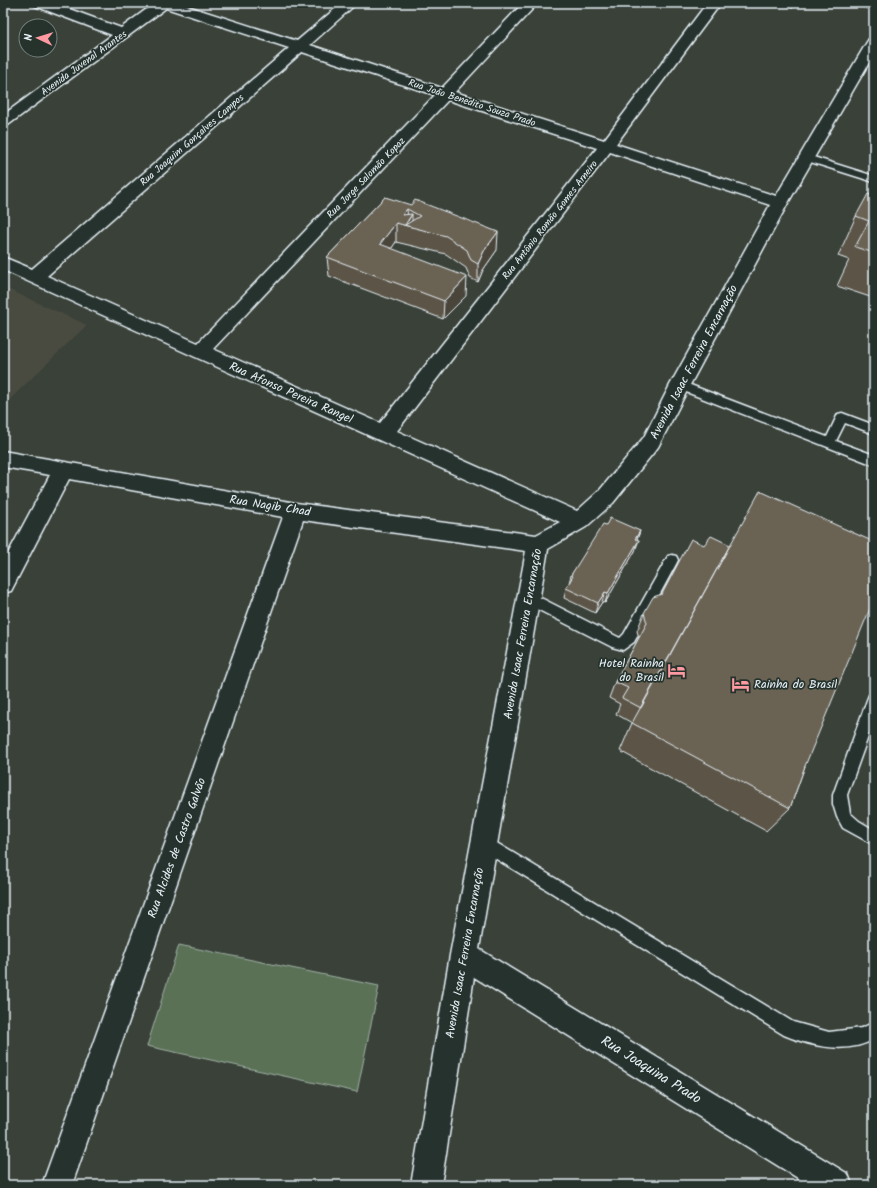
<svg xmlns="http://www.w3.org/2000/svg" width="877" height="1188" font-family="Kalam,sans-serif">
<rect width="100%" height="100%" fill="#3a4138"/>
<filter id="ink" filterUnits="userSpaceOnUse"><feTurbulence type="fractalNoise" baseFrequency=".025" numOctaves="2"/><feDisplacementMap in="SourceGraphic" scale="8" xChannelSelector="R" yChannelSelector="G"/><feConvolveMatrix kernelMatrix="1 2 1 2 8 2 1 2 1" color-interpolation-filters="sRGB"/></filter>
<g filter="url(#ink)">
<path fill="#484b40" d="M3,287L87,325L3,406Z"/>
<path fill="#5a7156" stroke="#a1b1a7" d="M179,945L379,986L357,1092L147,1046Z"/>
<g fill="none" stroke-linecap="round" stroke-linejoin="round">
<defs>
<path id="service" d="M790,3H799L792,7L788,5Z
M807,155L874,176V182L804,160V156Z
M680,381L827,437L838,414L842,413L874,425V434L845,423L836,441L874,455V465L676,388L674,385L676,382Z
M672,555L676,556L678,560L676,564L634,642L623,650L612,647L525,603L523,599L525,595L530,593L535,595L620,638L624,634L668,556Z
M874,694V720L847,795L850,813L859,821L874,830V845L843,828L837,817L833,804V795L867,700L869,695Z
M485,836L793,1022L829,1032L862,1028L874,1022V1039C848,1055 810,1046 784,1035L480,849L477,844L480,839Z"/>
<path id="minor" d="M33,3H53L121,28L155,3H178L297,41L342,3H357L310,45L442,88L523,3H538L455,92L604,140L707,3H721L616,144L776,196L867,42L869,39L874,38V54L788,203L690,385L658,447L613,503L586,527L548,549L479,949L848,1174L852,1185H809L474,977L441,1185H411L450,955L526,551L303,520L72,1185H42L283,517L69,479L11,591L3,593V563L50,475L3,467V451L296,503L536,535L560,522L3,270V257L32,269L289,48L166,8L8,125L3,127V115L112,35L35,6ZM302,52L435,95L198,343L47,276ZM448,100L597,148L380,423L213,349ZM610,152L770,205L670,385L644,437L599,491L577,511L397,431Z
M861,3H874V10L863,6Z"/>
</defs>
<use href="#service" stroke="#e8f1f8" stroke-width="3"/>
<use href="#minor" stroke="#e8f1f8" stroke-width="3"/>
<use href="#service" fill="#26332d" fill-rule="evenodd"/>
<use href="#minor" fill="#26332d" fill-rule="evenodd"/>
</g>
<path fill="#5b5447" stroke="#e8f1f8" d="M874,196V296L873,298L837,286L849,260L838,256L856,216Z
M385,197L497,250L483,270L478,282L470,278L466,268L446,254L396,242L391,249L466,296L443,319L329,276L327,257Z
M606,525L640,531L637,540L635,551L605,603L602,602L595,613L564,598L566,588L569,583L571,575Z
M644,613L805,766L790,808L766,831L620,751L632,723L616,714L620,704L609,698L615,682L639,638L637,631Z"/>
<path fill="#4a453a" stroke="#e8f1f8" d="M407,209L408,221L412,214V227L403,225L402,215Z
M396,223V242L381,263L380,244Z
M498,232L497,250L483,270L478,282V264L484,251Z
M467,277L466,296L443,319L444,301Z
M640,531L636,542L635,539Z
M639,540L635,551L605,603L608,593Z
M605,592L602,602L595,613L598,603Z"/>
<path fill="#6a6253" stroke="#e8f1f8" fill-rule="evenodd" d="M868,194L874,196V253L855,247L869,221L856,216Z
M385,197L411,205L415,200L498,232L484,251L478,264L471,260L467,250L446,236L396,223L380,244L467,277L444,301L327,257ZM407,209L420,216L405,225L412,214L402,215Z
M760,491L874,542V599L805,766L790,808L632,723Z
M610,518L640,531L635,539L639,540L608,593L605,592L598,603L566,588L573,576L571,575L603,524L606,525Z
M711,536L730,545L641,708L622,698L628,688L615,682L647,623L644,613L653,597L662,594L691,539L704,545Z"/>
</g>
<defs>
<symbol id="hotel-bare" viewBox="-9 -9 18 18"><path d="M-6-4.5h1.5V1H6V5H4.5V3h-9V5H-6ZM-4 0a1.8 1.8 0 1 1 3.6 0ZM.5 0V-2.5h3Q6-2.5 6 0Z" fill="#ff9aa2" stroke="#26332d" stroke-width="2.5" paint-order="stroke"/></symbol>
</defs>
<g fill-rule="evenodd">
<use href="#hotel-bare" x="664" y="658" width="25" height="25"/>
<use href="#hotel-bare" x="728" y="672" width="25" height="25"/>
</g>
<g text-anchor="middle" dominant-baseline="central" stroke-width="3.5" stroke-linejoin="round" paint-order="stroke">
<g font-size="10" fill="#e8f1f8" stroke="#26332d">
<text transform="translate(84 63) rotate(-36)">Avenida Juvenal Arantes</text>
<text transform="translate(472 103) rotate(18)">Rua João Benedito Souza Prado</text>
<text transform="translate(192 140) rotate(-41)">Rua Joaquim Gonçalves Campos</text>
<text transform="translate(366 178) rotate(-46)">Rua Jorge Salomão Kopaz</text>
<text transform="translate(550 220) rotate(-52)">Rua Antônio Romão Gomes Arneiro</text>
</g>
<g font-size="12" fill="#e8f1f8" stroke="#26332d">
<text transform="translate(694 362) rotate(-62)">Avenida Isaac Ferreira Encarnação</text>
<text transform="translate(291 393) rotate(24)">Rua Afonso Pereira Rangel</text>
<text transform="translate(270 506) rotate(9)">Rua Nagib Chad</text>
<text transform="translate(523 634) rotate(-80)">Avenida Isaac Ferreira Encarnação</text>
<text transform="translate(177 848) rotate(-70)">Rua Alcides de Castro Galvão</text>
<text transform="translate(465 953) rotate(-80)">Avenida Isaac Ferreira Encarnação</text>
</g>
<g font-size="12" fill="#e8f1f8" stroke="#26332d" text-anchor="end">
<text x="664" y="663">Hotel Rainha<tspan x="664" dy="14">do Brasil</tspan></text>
<text x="754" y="684" text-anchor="start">Rainha do Brasil</text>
</g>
<g font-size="14" fill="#e8f1f8" stroke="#26332d">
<text transform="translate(651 1070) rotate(32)">Rua Joaquina Prado</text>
</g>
</g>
<rect width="877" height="1188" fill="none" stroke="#26332d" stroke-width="16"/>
<rect x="8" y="8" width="861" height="1172" fill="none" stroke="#e8f1f8" stroke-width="1.5" filter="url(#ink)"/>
<g transform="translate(38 38) rotate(274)"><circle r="19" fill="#26332d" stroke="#747f7e"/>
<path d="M0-3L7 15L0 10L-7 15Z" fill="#ff9aa2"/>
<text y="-6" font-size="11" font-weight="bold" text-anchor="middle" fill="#e8f1f8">N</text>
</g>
</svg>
